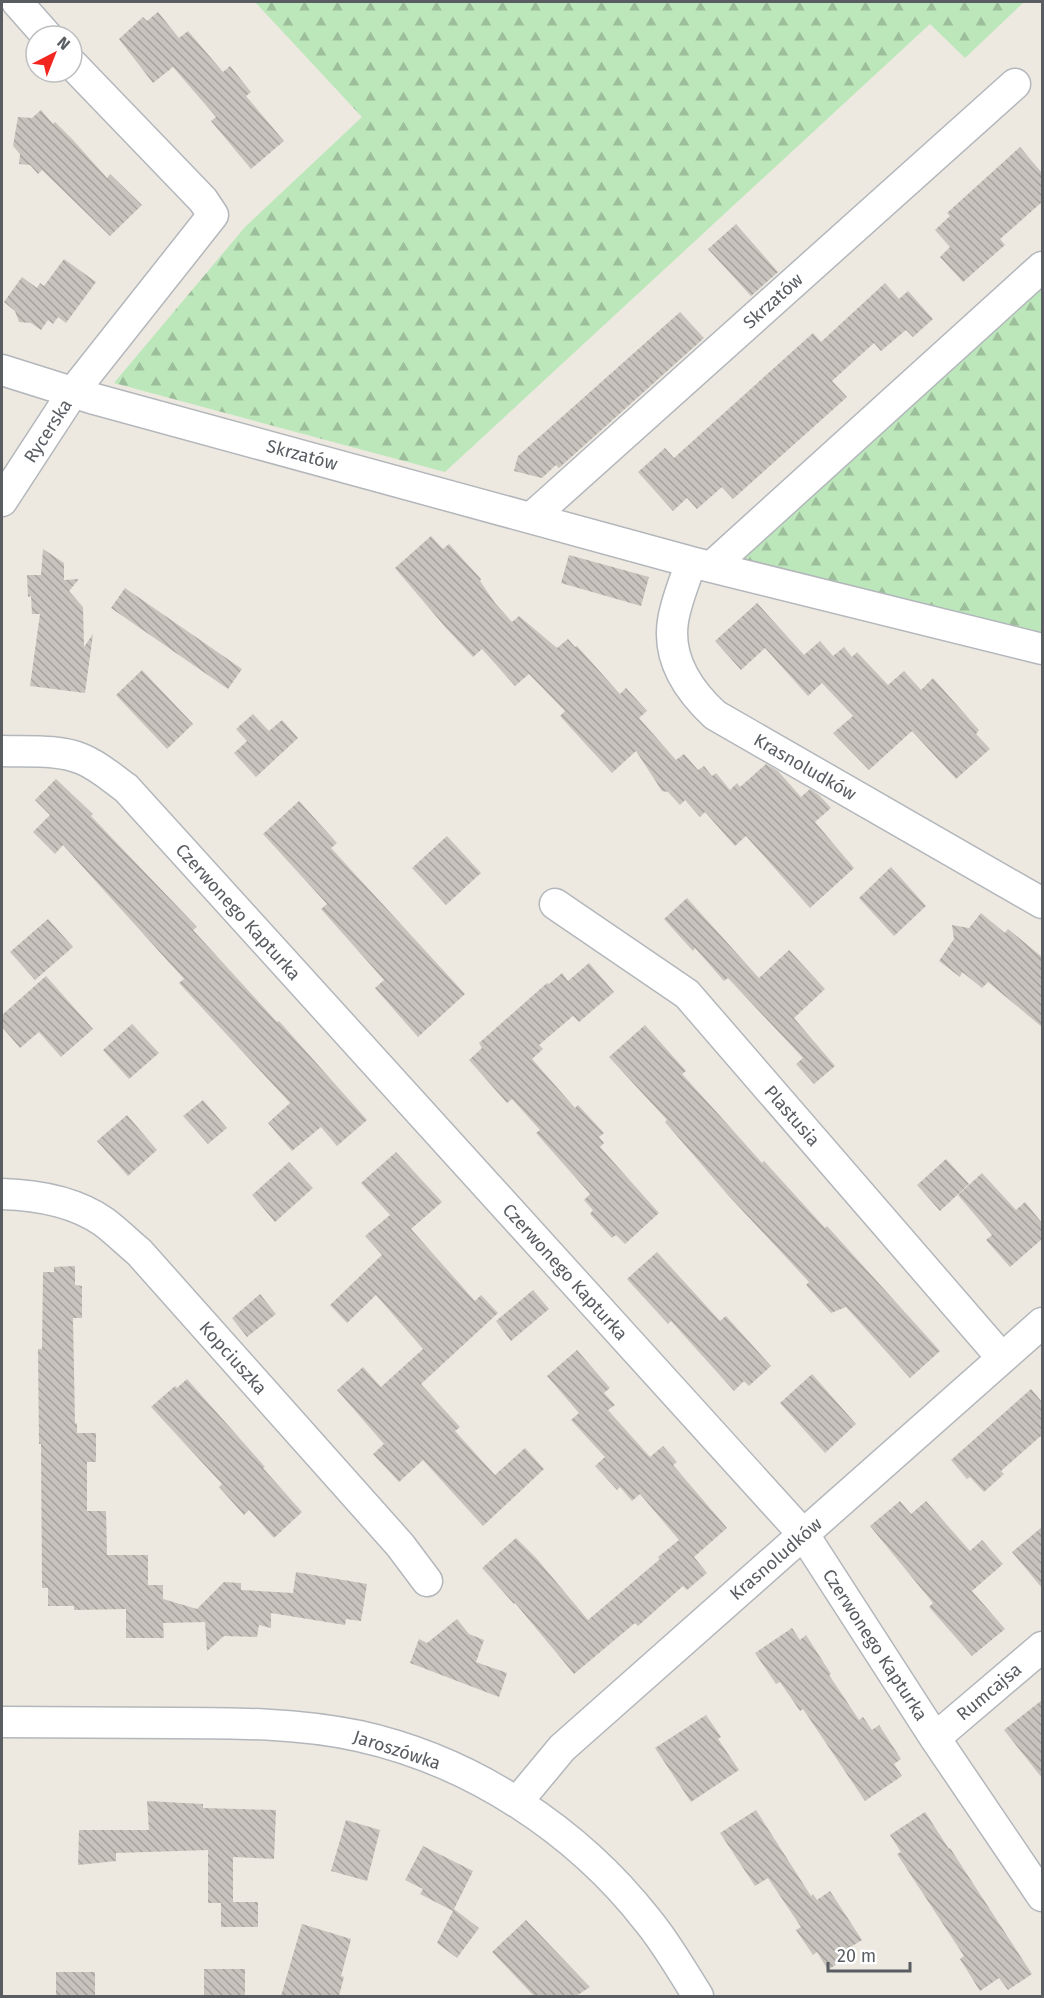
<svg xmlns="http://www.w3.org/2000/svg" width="1044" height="1998" font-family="'Fira Sans',sans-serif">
<defs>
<pattern id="forest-firs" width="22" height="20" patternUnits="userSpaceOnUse" patternTransform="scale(1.5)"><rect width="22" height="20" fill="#bce7ba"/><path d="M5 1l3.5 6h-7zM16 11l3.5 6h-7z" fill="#9cbe9b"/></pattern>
<pattern id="building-back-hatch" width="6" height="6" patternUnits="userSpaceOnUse" patternTransform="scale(1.5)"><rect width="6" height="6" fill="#c8c4bd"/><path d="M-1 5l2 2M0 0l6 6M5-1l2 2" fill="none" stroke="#a5a29d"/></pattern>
</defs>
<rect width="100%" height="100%" fill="#ede9e0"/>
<path fill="url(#forest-firs)" d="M255,2H1024L965,58L930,24L445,472L114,383L245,227L362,117Z
M1042,269V633L741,558Z"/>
<path fill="url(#building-back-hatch)" d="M158,12L179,38L188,31L223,72L230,66L251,92L246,96L284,141L251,169L211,121L216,117L173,67L153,83L119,39L143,17L147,21Z
M41,110L53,124L55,122L73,140L107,178L110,174L142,205L110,236L42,170L38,174L30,165L19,164L20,154L13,146L18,117L32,118Z
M1020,147L1042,173V202L1000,239L1005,245L963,282L940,257L950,247L935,230L950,216L947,213Z
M736,224L778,272L751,296L708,249Z
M64,259L96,282L66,323L58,317L53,324L48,320L41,330L31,323L19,322L15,311L4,302L22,277L37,288L40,283L44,286Z
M885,283L899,299L908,291L933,319L913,337L906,330L881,351L874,343L832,381L847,397L733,499L722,487L697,509L687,498L673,511L638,472L665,448L674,458L813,333L821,342Z
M680,312L704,338L559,468L556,465L542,478L514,471L518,456Z
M431,536L443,549L449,544L481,579L480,581L495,603L512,622L519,616L557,648L568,639L575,647L577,646L620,694L626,688L647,711L639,718L676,760L684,754L698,770L704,766L712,776L716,773L730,790L737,783L740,787L766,764L778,771L801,797L810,789L819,795L831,808L815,822L854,868L810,908L746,836L735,846L705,812L700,817L685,800L680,805L668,792L662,791L636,751L612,773L560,716L565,711L529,674L515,686L482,649L473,657L446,628L395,568Z
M43,549L64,563V580L79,579L69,591L83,607L84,647L93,634L85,693L30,686L40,614H32L31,596L28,597L27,575H41Z
M569,555L649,577L641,606L561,583Z
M125,588L242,669L228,689L111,608Z
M757,603L804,655L820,641L833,656L844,647L852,657L857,652L888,685L904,671L921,690L933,678L979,730L976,734L990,749L956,779L912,731L869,770L833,733L853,716L822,683L808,696L765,648L741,670L715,641Z
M142,670L193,724L167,749L116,695Z
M253,714L269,731L282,720L298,738L256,777L234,753L247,741L236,729Z
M56,779L93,814L91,816L197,927L193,930L277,1022L279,1021L367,1120L337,1146L321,1127L292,1151L268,1123L290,1103L179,983L184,979L63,845L55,854L33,832L50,815L35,800Z
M299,801L337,843L331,848L465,994L418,1037L375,988L384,980L321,909L327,904L263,834Z
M447,836L481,873L446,905L412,868Z
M891,867L926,906L894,936L859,898Z
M687,898L759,978L789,950L825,989L794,1018L835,1066L814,1084L796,1064L803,1058L728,978L724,981L695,948L693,951L664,919Z
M981,913L1005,933L1008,929L1042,957V1027L988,982L982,988L962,972L960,977L939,961L954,939L952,925L969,928Z
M48,919L73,947L35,980L10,952Z
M589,963L614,992L579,1022L573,1016L539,1045L543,1049L532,1059L575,1108L578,1105L604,1133L599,1137L604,1143L600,1147L659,1213L625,1244L616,1235L612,1238L590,1214L593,1210L584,1200L590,1194L536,1133L540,1130L512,1099L507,1103L469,1060L482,1048L479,1043L547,983L549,984L562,973L568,981Z
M46,976L93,1029L61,1057L39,1032L20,1048L2,1027V1015Z
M132,1024L159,1053L129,1079L103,1050Z
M645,1025L686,1071L682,1074L721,1117L762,1163L764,1161L825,1228L827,1226L940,1351L910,1378L846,1307L831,1313L806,1285L809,1282L727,1194L665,1122L667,1120L609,1057Z
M203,1100L227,1128L208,1144L183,1116Z
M127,1115L157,1150L128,1176L97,1141Z
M396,1152L442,1202L411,1229L475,1301L481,1295L498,1313L421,1384L460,1427L455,1431L495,1475L525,1448L544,1469L483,1526L423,1460L399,1482L373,1454L384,1444L337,1390L363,1367L381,1387L423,1349L376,1295L347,1323L330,1305L382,1255L365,1236L390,1215L361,1183Z
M946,1159L969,1184L940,1211L917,1185Z
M289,1162L313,1188L275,1222L252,1195Z
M982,1173L1016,1210L1025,1202L1042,1223V1239L1010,1267L986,1240L992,1235L958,1195Z
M657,1252L720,1321L726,1316L771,1366L749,1386L744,1381L734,1391L671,1321L668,1324L627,1279Z
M75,1266V1285L82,1286V1318H73L75,1424L77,1423V1433H96V1462H87V1511H106L107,1555H148V1585H163V1599L197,1609L224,1582L241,1583V1590L293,1593L296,1572L367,1584L361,1621L346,1619L345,1625L271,1613V1628L259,1625L257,1637L224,1636L207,1651L205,1622L163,1623L164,1638H126V1609L74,1610V1606H48V1588H42L41,1444H39L38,1349H42L43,1272H54V1267Z
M533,1290L549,1309L511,1341L496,1321Z
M260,1294L276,1314L247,1337L232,1318Z
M577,1350L610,1388L604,1393L615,1405L608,1410L650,1457L663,1446L677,1462L673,1465L727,1528L694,1557L707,1573L687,1590L683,1586L638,1626L635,1623L574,1674L515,1603L514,1604L482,1568L516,1538L537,1559L588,1620L660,1559L658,1557L679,1540L640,1494L632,1501L620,1487L617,1490L595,1466L605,1457L571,1420L579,1413L547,1376Z
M812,1374L856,1424L825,1453L780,1403Z
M187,1379L265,1467L263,1468L302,1512L274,1538L249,1510L244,1515L219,1487L222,1484L151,1407L175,1386L177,1388Z
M1031,1389L1042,1402V1435L1001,1471L1004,1474L984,1492L970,1477L967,1479L951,1460Z
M900,1501L911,1514L926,1501L970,1551L982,1540L1003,1564L972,1591L1005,1629L972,1656L929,1607L933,1603L870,1526Z
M1042,1527V1588L1012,1552Z
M457,1619L469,1634L484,1640L476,1662L507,1673L499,1697L410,1663L419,1639L427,1643Z
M792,1628L800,1640L806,1635L831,1674L829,1675L859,1720L863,1717L872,1730L879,1725L901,1759L894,1764L902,1776L865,1801L803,1709L800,1711L780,1682L776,1684L755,1653Z
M1042,1700V1778L1004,1730Z
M706,1715L721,1737L718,1739L739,1770L691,1802L655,1748Z
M147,1801L203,1804V1808L276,1810L274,1859L233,1857V1902H258V1927H221V1903H208V1850L116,1853V1861L78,1865L79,1830H149Z
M756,1810L811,1896L813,1894L817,1900L830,1891L862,1940L849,1948L853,1953L828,1970L817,1952L813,1955L796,1930L801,1927L768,1878L755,1886L720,1833Z
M925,1812L949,1849L950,1848L1032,1974L1008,1990L999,1978L980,1991L960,1959L964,1956L897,1854L901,1852L890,1835Z
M346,1820L380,1830L367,1881L331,1871Z
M423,1846L473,1871L453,1911L420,1894L423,1889L405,1880Z
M454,1909L479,1928L457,1958L437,1943Z
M526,1920L590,1987L576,1996H534L492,1952Z
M302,1924L351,1939L341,1976L344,1977L339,1996H281Z
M204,1969H245V1996H204Z
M56,1972H95V1996H56Z"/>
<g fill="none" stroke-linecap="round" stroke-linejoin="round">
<defs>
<path id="minor" d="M17,2L47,36
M2,370L91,398L691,562L1042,649
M2,501L73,392L213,215L203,200L72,64
M532,517L1015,84
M691,562C685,581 676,601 673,621C667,659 688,690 715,715L1042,903
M711,567L1042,267
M2,751C28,752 58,749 82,759C99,766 112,778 126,788L804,1535L935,1738L1042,1896
M555,904L687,994L1002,1358
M2,1194C37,1195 74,1201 104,1222C116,1231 127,1242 139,1252L400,1545L427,1581
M2,1722C59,1722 116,1723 174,1723C236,1723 298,1723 359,1736C472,1761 577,1830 648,1921C667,1944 682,1971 698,1996
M935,1738L1042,1647
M518,1801L562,1748L1042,1323"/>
</defs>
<use href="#minor" stroke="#b3b7bc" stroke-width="33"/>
<use href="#minor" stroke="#fff" stroke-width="30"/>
</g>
<g text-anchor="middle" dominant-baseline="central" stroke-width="5" stroke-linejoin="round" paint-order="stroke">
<g font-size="18" fill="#595d62" stroke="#fff">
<text transform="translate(773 301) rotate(-42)">Skrzatów</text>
<text transform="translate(48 431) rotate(-57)">Rycerska</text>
<text transform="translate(302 455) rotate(15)">Skrzatów</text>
<text transform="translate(805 767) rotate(30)">Krasnoludków</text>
<text transform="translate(238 912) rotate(48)">Czerwonego Kapturka</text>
<text transform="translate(792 1116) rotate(49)">Plastusia</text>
<text transform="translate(565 1272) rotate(48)">Czerwonego Kapturka</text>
<text transform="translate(233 1358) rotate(48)">Kopciuszka</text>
<text transform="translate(776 1559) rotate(-41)">Krasnoludków</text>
<text transform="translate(875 1645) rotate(57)">Czerwonego Kapturka</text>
<text transform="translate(989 1692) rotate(-40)">Rumcajsa</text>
<text transform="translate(397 1750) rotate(18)">Jaroszówka</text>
</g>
</g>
<rect width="1044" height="1998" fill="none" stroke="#595d62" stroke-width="6"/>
<g transform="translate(54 54) rotate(42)"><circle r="28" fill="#ffffff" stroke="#bdbec0" stroke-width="1.5"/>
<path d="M0-4.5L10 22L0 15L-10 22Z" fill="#f3251f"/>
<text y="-9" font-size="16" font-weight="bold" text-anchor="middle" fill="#595d62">N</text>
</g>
<path d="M828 1962v9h82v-9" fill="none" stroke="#595d62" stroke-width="3"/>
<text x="837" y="1962" font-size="18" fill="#595d62" stroke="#ffffff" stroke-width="4.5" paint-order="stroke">20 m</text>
</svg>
